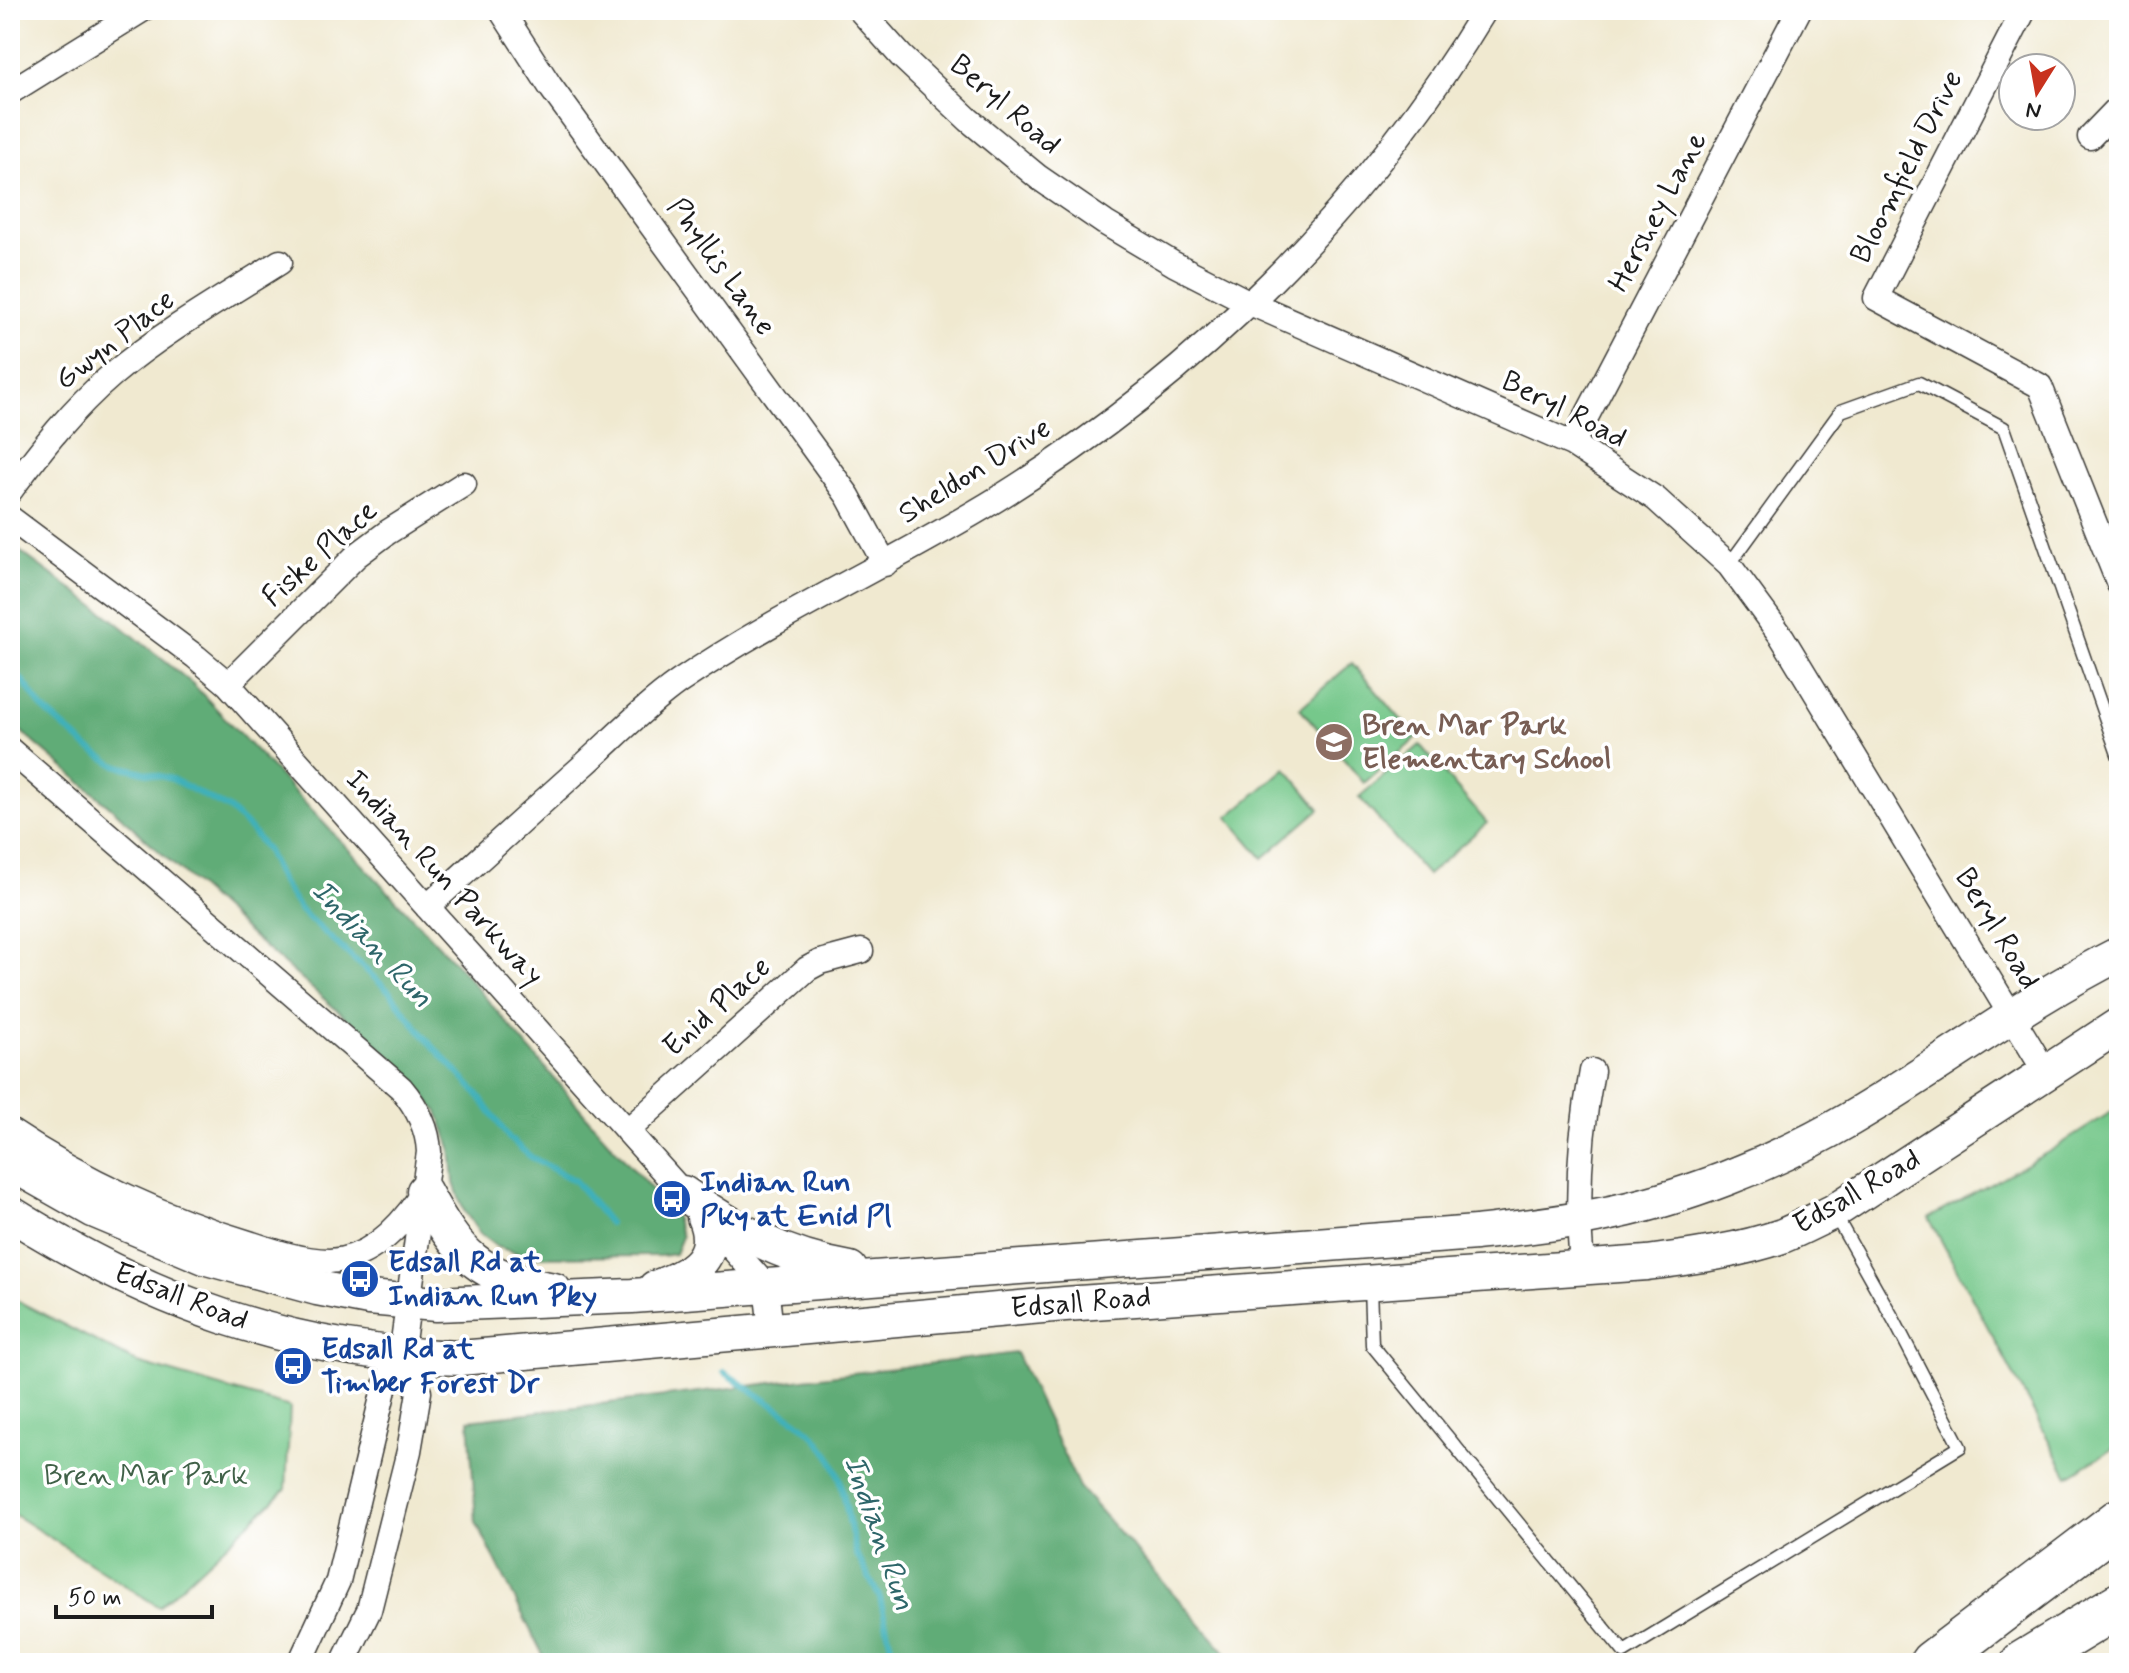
<svg xmlns="http://www.w3.org/2000/svg" width="2129" height="1673" font-family="Mynerve,sans-serif">
<rect width="100%" height="100%" fill="#fff"/>
<filter id="ink" filterUnits="userSpaceOnUse"><feTurbulence type="fractalNoise" baseFrequency=".0125" numOctaves="2"/><feDisplacementMap in="SourceGraphic" scale="16" xChannelSelector="R" yChannelSelector="G"/><feConvolveMatrix kernelMatrix="1 2 1 2 8 2 1 2 1" color-interpolation-filters="sRGB"/></filter>
<filter id="wash" filterUnits="userSpaceOnUse"><feTurbulence type="fractalNoise" baseFrequency=".006" numOctaves="4" result="noise"/><feDisplacementMap in="SourceGraphic" scale="32" xChannelSelector="R" yChannelSelector="G"/><feGaussianBlur stdDeviation="1.8" result="paint"/><feColorMatrix in="noise" values="0 0 0 0 0 0 0 0 0 0 0 0 0 0 0 0 0 1.4 0 .05"/><feComposite in="paint" operator="in"/></filter>
<g filter="url(#wash)">
<rect width="100%" height="100%" fill="#f0e9d0"/>
<path fill="#76c88b" stroke="#497254" stroke-width="2" d="M1352,663L1417,738L1364,783L1300,708Z
M1420,745L1487,823L1427,875L1359,797Z
M1286,768L1320,809L1263,858L1228,817Z
M2119,1107V1445L2068,1476L1929,1218L2050,1151Z
M10,1297L138,1363L290,1407L286,1489L159,1607L10,1512Z"/>
<path fill="#60ac77" stroke="#3e644a" stroke-width="2" d="M10,544L114,620L193,684L461,969L600,1132L674,1214L682,1237L675,1254L661,1256L531,1257L497,1247L480,1234L463,1209L454,1183L451,1148L438,1112L401,1066L254,938L115,811L10,722Z
M1016,1353L1079,1487L1235,1663H547L476,1522L469,1420Z"/>
<g fill="none" stroke-linecap="round" stroke-linejoin="round">
<path stroke="#3fb0b9" stroke-width="6" d="M10,669L24,682L42,708L88,748L115,765L172,779L229,809L252,831L267,851L280,880L301,911L389,991L427,1040L477,1093L509,1138L531,1157L575,1181L609,1223
M724,1372L797,1421L815,1436L830,1456L840,1479L856,1553L880,1598L895,1663"/>
</g>
</g>
<g filter="url(#ink)">
<g fill="none" stroke-linecap="round" stroke-linejoin="round">
<defs>
<path id="service" d="M1729,565L1841,411L1919,383L2004,428L2119,757
M1370,1286L1372,1345L1624,1652L1960,1447L1894,1320L1835,1215"/>
<path id="minor" d="M501,10L550,86L827,467L848,496L885,564
M860,10L901,56L969,120L1038,177L1105,223L1174,264L1250,303L1572,444L1656,499L1729,565L1782,637L2046,1073
M2024,10L1876,298L2040,386L2119,584
M10,92L142,10
M2090,137L2119,107
M1572,444L1799,10
M10,491C41,449 72,409 112,375C163,332 223,298 280,262
M10,518L196,657L228,684L766,1286L771,1330
M228,684L356,556L388,532L464,484
M10,750L401,1088C417,1107 428,1127 429,1152L401,1356L385,1385L338,1581L300,1663
M427,907C479,860 531,812 584,765C615,737 645,706 679,682C780,613 893,563 997,499C1194,377 1365,209 1485,10
M10,1131C83,1180 168,1219 252,1244C276,1252 304,1261 329,1261C369,1260 400,1227 421,1196
M627,1131L807,969L820,962L861,951
M1582,1267C1576,1200 1579,1138 1592,1071
M343,1663L369,1610L409,1451L419,1392L401,1356"/>
<path id="secondary" d="M10,1163L93,1210L207,1258L317,1288L369,1298L436,1304L632,1296L1476,1233C1516,1228 1556,1224 1596,1216C1682,1200 1775,1163 1850,1119C1941,1066 2025,1001 2119,954
M424,1191C459,1256 478,1277 554,1290
M683,1193C739,1232 782,1257 850,1269
M10,1213C151,1302 292,1353 460,1358L1065,1304L1647,1263C1692,1257 1739,1251 1782,1236C1799,1229 1816,1220 1833,1212L2119,1025
M655,1288C688,1276 722,1259 704,1217"/>
<path id="motorway" d="M1932,1663L2119,1521
M2023,1663L2119,1605"/>
</defs>
<use href="#service" stroke="#3c3b37" stroke-width="15"/>
<use href="#minor" stroke="#3c3b37" stroke-width="27"/>
<use href="#secondary" stroke="#3c3b37" stroke-width="37"/>
<use href="#motorway" stroke="#3c3b37" stroke-width="47"/>
<use href="#service" stroke="#fff" stroke-width="12"/>
<use href="#minor" stroke="#fff" stroke-width="24"/>
<use href="#secondary" stroke="#fff" stroke-width="34"/>
<use href="#motorway" stroke="#fff" stroke-width="44"/>
</g>
</g>
<defs>
<symbol id="school-disc" viewBox="-11 -11 22 22"><circle r="9.5" fill="#8d6e63" stroke="#fff"/><path d="M0-5L7-2L0 1L-7-2ZM-4 1L0 2.5L4 1V4Q0 6-4 4Z" fill="#fff"/></symbol>
<symbol id="bus-disc" viewBox="-11 -11 22 22"><circle r="9.5" fill="#1a4fb4" stroke="#fff"/><path d="M-5-6H5V4H4V6H2V4H-2V6H-4V4H-5ZM-3.5-4V0h7V-4ZM-3.5 1.2v1.5H-2V1.2ZM2 1.2v1.5H3.5V1.2Z" fill="#fff"/></symbol>
</defs>
<g fill-rule="evenodd">
<use href="#school-disc" x="1312" y="720" width="44" height="44"/>
<use href="#bus-disc" x="650" y="1177" width="44" height="44"/>
<use href="#bus-disc" x="338" y="1257" width="44" height="44"/>
<use href="#bus-disc" x="271" y="1344" width="44" height="44"/>
</g>
<g text-anchor="middle" dominant-baseline="central" stroke-width="7" stroke-linejoin="round" paint-order="stroke">
<g font-size="30" fill="#1c1c1c" stroke="#fff">
<text transform="translate(1005 105) rotate(41)">Beryl Road</text>
<text transform="translate(1907 167) rotate(-63)">Bloomfield Drive</text>
<text transform="translate(1658 212) rotate(-62)">Hershey Lane</text>
<text transform="translate(721 267) rotate(54)">Phyllis Lane</text>
<text transform="translate(115 340) rotate(-38)">Gwyn Place</text>
<text transform="translate(1564 410) rotate(27)">Beryl Road</text>
<text transform="translate(975 471) rotate(-32)">Sheldon Drive</text>
<text transform="translate(320 554) rotate(-42)">Fiske Place</text>
<text transform="translate(444 878) rotate(48)">Indian Run Parkway</text>
<text transform="translate(1997 929) rotate(59)">Beryl Road</text>
<text transform="translate(717 1007) rotate(-42)">Enid Place</text>
<text transform="translate(1857 1192) rotate(-30)">Edsall Road</text>
<text transform="translate(181 1297) rotate(21)">Edsall Road</text>
<text transform="translate(1081 1303) rotate(-5)">Edsall Road</text>
</g>
<g font-size="30" font-weight="bold" fill="#785e54" stroke="#fff" text-anchor="start">
<text x="1362" y="725">Bren Mar Park<tspan x="1362" dy="34">Elementary School</tspan></text>
</g>
<g font-size="30" font-weight="bold" fill="#164399" stroke="#fff" text-anchor="start">
<text x="700" y="1182">Indian Run<tspan x="700" dy="34">Pky at Enid Pl</tspan></text>
<text x="388" y="1262">Edsall Rd at<tspan x="388" dy="34">Indian Run Pky</tspan></text>
<text x="321" y="1349">Edsall Rd at<tspan x="321" dy="34">Timber Forest Dr</tspan></text>
</g>
<g font-size="30" fill="#406148" stroke="#fff">
<text x="146" y="1475">Bren Mar Park</text>
</g>
<g font-size="32" font-style="italic" fill="#2e666a" stroke="#fff">
<text transform="translate(372 944) rotate(47)">Indian Run</text>
<text transform="translate(879 1533) rotate(71)">Indian Run</text>
</g>
</g>
<rect width="2129" height="1673" fill="none" stroke="#fff" stroke-width="40"/>
<g transform="translate(2037 92) rotate(191)"><circle r="38" fill="#ffffff" stroke="#a4a4a4" stroke-width="2"/>
<path d="M0-6L14 30L0 20L-14 30Z" fill="#c8321e"/>
<text y="-12" font-size="22" font-weight="bold" text-anchor="middle" fill="#1c1c1c">N</text>
</g>
<path d="M56 1605v12h156v-12" fill="none" stroke="#1c1c1c" stroke-width="4"/>
<text x="68" y="1605" font-size="24" fill="#1c1c1c" stroke="#ffffff" stroke-width="6" paint-order="stroke">50 m</text>
</svg>
